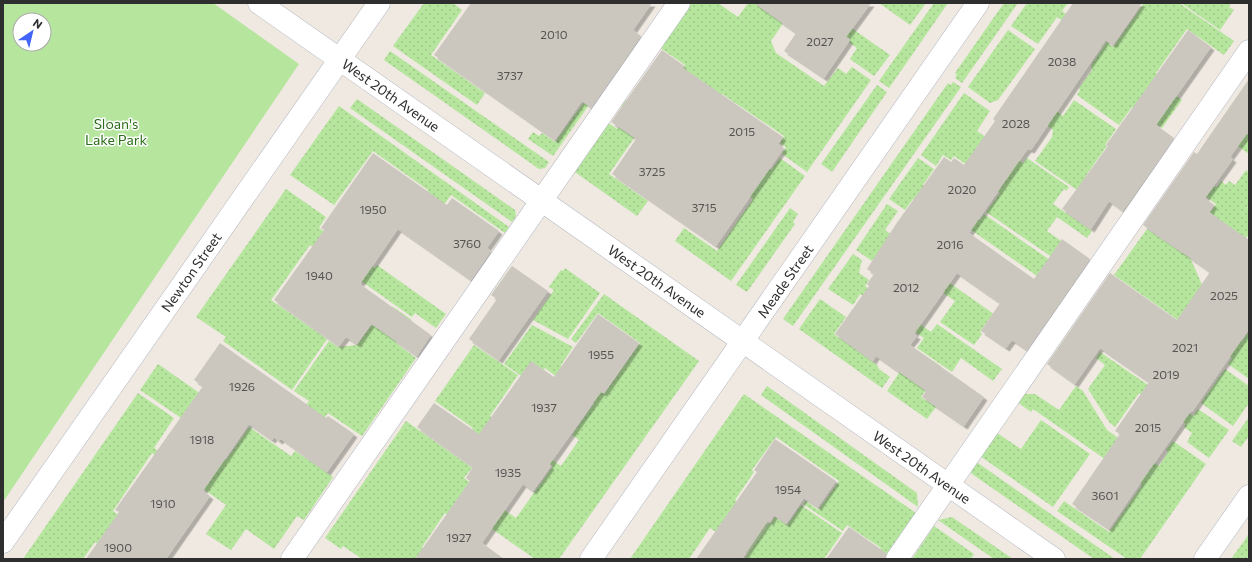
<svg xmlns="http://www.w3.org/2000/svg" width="1252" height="562" font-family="Commissioner,sans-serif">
<defs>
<pattern id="grass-dots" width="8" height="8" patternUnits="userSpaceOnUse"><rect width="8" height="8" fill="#b6e59e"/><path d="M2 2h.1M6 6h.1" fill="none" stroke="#9dc588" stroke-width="1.8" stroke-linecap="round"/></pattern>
<filter id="shadow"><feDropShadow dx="3.5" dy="3.5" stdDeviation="0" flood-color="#0004"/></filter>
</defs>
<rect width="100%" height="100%" fill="#efe9e1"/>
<path fill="url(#grass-dots)" d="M424,3H453L462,10L431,55L485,93L477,105L393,46Z
M690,3H718L738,17L748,3H772L789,15L771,41L776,53L824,86L838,68L846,74L852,67L871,80L807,172L782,154L786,147L780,143L784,136L722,94L711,110L673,83L685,65L659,47Z
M879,3H926L910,25Z
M934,3H948L889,88L879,81Z
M1004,3H1018L962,83L955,78L957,75L955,73Z
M1027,3H1068L1062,11L1106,41L1101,48L1057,17L1038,44L1011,26Z
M1144,3H1179L1234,41L1224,55L1187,29L1156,73L1180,91L1176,96L1182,100L1162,128L1132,107L1119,125L1077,95L1080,90L1079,88L1092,70L1091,65L1107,42L1113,47Z
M1181,3H1231L1229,7L1234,10L1220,30Z
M820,6L890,55L874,76L850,59L857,48L849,42L850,39L815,14Z
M1008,30L1035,49L998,100L990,103L968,87Z
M390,51L549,162L545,168L539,169L384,60Z
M953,82L961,87L793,326L783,319L948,83L951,85Z
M877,85L887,92L832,172L821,164Z
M964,93L990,111L977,131L1023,163L1027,158L1069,187L1066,191L1064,189L1053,204L1092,231L1087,238L1057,217L1047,231L1085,258L1075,273L986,212L1000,193L991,187L993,183L954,156L951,160L943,155L936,166L921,155Z
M357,99L515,210L516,216L512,222L350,108Z
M626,100L650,116L746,152L771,170L780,158L805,176L731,281L675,241L684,228L717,251L753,199L621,106Z
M1074,100L1116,129L1105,145L1107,146L1087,174L1080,192L1035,161L1052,137L1053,130L1041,121L1051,107L1063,116Z
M584,102L589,105L553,156L528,139L533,132L539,136L542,133L555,142Z
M339,106L509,227L505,233L451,195L438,213L420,201L428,190L373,151L334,205L290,175Z
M1226,120L1247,135L1249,133V154L1218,132Z
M607,122L617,129L622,123L637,134L609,174L648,201L637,216L572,170Z
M918,158L934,169L923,185L969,217L971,213L980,220L984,214L1074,277L1063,294L964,225L921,204L913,199L905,210L889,199Z
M1246,170L1249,173V205L1247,208L1249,210V237L1247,236L1229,262L1193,237L1216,204L1206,197L1214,186L1217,187L1221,181L1226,185L1229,181L1235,185Z
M286,189L326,217L319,228L375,268L377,265L446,314L436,328L415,313L412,317L310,245L271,300L327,339L292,390L223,341L226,337L196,317Z
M887,204L898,211L885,230L931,262L927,267L1028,338L1018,335L991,316L980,332L982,334L974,345L940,322L955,301L943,293L945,290L889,251L882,262L875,257L872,261L856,250Z
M790,208L798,214L793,222L795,224L747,292L736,285Z
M1147,229L1182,253L1186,248L1203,287L1190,305L1242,341L1249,331V379L1228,364L1232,358L1114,275Z
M853,254L862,260L859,273L869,280L865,286L931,332L937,324L1002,369L993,381L961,358L952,372L917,348L924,338L860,294L853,305L828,289Z
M565,268L600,293L568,339L533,320L554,290L549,287L561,270L563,271Z
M604,294L699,361L559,559H535L459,506L472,488L516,518L553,466L509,435L512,432L561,466L579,440L572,435L594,403L591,401L599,391L604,394L640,343L598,313L576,343L571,339Z
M820,299L846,317L834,334L877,365L879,369L890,377L882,388L799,329Z
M393,307L412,320L396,343L416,358L362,436L328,413L301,452L283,439L309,401L294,391L329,341L338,347L357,345L374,322L380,326Z
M532,325L573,347L561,365V380L545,368L533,384L504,364Z
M474,345L518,375L490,416L510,430L455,454L473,428L435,401Z
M915,349L942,367L921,397L936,407L927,419L887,391Z
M1100,352L1193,416L1198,409L1229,430L1209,458L1187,442L1192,433L1184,427L1186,424L1139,393L1115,427L1109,422L1088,389L1105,365L1096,358Z
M158,364L201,394L184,420L140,390Z
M1225,369L1249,386V403L1233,426L1201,403Z
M767,386L917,493L918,507L761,395Z
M1076,386L1083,391L1107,430L1159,466L1168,452L1166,450L1173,441L1206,464L1140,559H1127L1057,511L1064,501L1109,532L1142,485L1033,409L1031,412L1016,401L1021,394H1035L1059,410Z
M138,393L174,418L154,448L194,475L191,480L152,453L113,511L125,520L101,546L95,542L83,559H23Z
M744,394L916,513L886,555L879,551L881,548L847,525L843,531L803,504L806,501L818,510L839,481L776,437L752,470L754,472L735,500L768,523L747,553L710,528L689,559H630Z
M1249,417V436L1241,447L1232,441Z
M1041,420L1090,454L1053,507L977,454L994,431L1021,449Z
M406,421L472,468L464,478L472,484L449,516L445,513L422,547L424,549L417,559H362L343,546L341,549L325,538Z
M249,427L291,456L295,451L333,477L304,520L297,516L274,549L246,529L231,550L206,534L226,505L192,481L213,451L226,460Z
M975,461L1115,559H1094L972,474L969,468Z
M801,505L842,533L824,559H744L769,523L770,524L775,517L787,525Z
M952,517L1013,559H994L938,520Z
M934,526L974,554L971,559H912Z
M1249,534V555L1246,559H1231Z"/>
<path fill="#b6e59e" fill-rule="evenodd" d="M3,3H213L299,64L3,502ZM20,20H44V44H20Z"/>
<path fill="#cbc7bf" filter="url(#shadow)" d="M471,3H652L633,30L641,36L591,108L582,101L555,140L434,55Z
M754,3H871L846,37L850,40L824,78L784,51L796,33Z
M1073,3H1142L1113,45L1106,40L1031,150L1028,149L1024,154L969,233L1034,279L1062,239L1090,259L1027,350L1012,340L1006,348L981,331L1000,303L957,273L914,334L917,336L910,345L984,397L964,426L922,397L926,391L876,356L873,361L835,334L869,286L867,284L874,274L867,269L896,224L944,157L951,162L954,158L964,165L995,121L993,119Z
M1188,30L1211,47L1156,125L1174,138L1123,211L1109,201L1091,229L1062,209L1108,146L1106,145Z
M662,50L683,65L682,67L783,137L778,144L784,148L716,246L612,174L636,139L611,122Z
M1249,79V131L1230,157L1233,159L1205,198L1214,205L1209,212L1249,240V329L1192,412L1191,411L1139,485L1109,529L1072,504L1120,434L1115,431L1149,382L1100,348L1075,384L1047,364L1110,273L1177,320L1210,272L1143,225L1194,152L1197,154Z
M373,153L447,205L452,198L499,231L487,248L491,251L471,280L398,229L360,284L431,335L417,356L371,324L357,344L346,337L339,346L274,300L324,230L321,228Z
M512,266L548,291L499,360L469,339L497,299L491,295Z
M598,314L639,343L604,393L601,392L549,465L551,466L533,491L523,484L482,543L504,559H415L470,481L466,478L473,467L417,427L434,403L479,434L531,361L554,377Z
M220,343L326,418L328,416L354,434L327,472L281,439L279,441L274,437L272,440L249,424L203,491L210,496L166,559H86L119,512L115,510L203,386L194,380Z
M775,439L836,481L818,507L804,498L786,524L774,515L770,522L768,521L742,559H696L757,472L754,470Z
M849,527L886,553L885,559H826Z"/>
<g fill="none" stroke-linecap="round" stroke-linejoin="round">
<defs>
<path id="minor" d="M259,3L1054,559
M3,542L379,3
M292,559L679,3
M591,559L978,3
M897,559L1249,51
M1205,559L1249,496"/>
</defs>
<use href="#minor" stroke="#b4b7c1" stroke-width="23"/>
<use href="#minor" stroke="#fff" stroke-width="22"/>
</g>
<g text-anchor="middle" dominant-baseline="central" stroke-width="3" stroke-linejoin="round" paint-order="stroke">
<g font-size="12" fill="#555452">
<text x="554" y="34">2010</text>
<text x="820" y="41">2027</text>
<text x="1062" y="61">2038</text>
<text x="510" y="75">3737</text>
<text x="1016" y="123">2028</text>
<text x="742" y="131">2015</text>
<text x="652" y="171">3725</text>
<text x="962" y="189">2020</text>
<text x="704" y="207">3715</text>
<text x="373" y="209">1950</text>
<text x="467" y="243">3760</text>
<text x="950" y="244">2016</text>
<text x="319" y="275">1940</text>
<text x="906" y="287">2012</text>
<text x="1224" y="295">2025</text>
<text x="1185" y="347">2021</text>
<text x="601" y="354">1955</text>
<text x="1166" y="374">2019</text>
<text x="242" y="386">1926</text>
<text x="544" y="407">1937</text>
<text x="1148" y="427">2015</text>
<text x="202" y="439">1918</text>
<text x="508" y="472">1935</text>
<text x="788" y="489">1954</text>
<text x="1105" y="495">3601</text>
<text x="163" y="503">1910</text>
<text x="459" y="537">1927</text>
<text x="118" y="547">1900</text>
</g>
<g font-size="14" fill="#2e2e2e" stroke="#fff">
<text transform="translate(391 95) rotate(35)">West 20th Avenue</text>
<text transform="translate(191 272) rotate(-55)">Newton Street</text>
<text transform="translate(657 281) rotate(35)">West 20th Avenue</text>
<text transform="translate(785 281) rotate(-55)">Meade Street</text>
<text transform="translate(922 467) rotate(35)">West 20th Avenue</text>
</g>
<g font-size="14" fill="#2c6e1b" stroke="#fff">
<text x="116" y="123">Sloan's<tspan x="116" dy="16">Lake Park</tspan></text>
</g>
</g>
<rect width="1252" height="562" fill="none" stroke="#2e2e2e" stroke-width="8"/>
<g transform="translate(32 32) rotate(35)"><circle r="19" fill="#ffffff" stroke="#ababab"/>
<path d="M0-3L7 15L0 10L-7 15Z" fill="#4264fb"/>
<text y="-6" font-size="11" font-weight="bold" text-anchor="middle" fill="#2e2e2e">N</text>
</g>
</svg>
